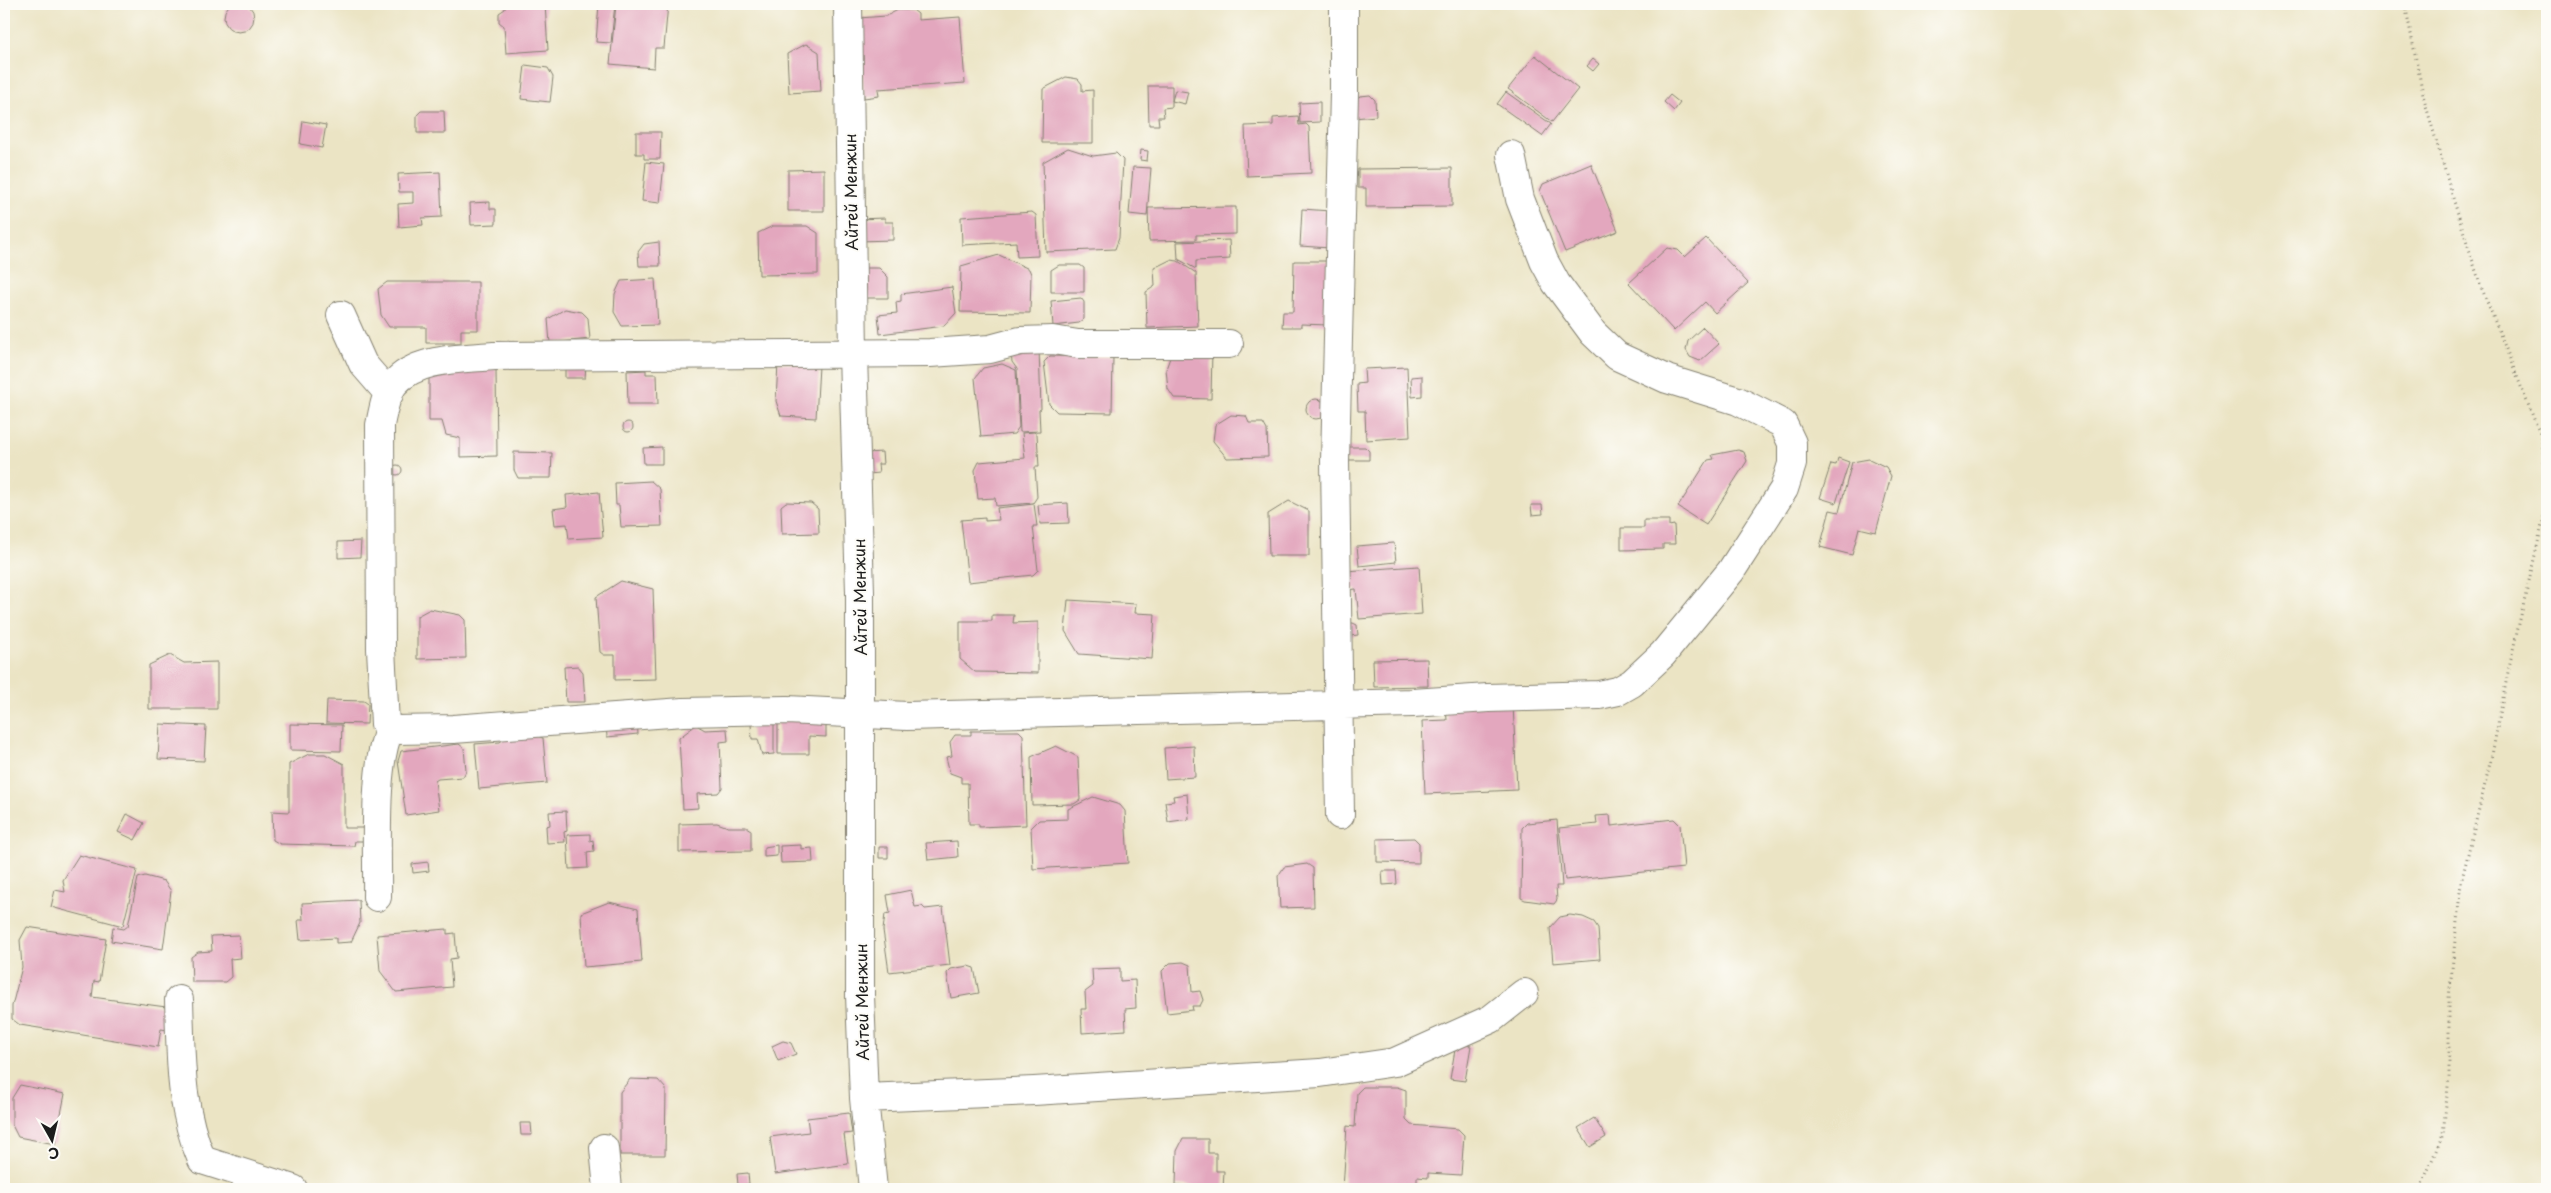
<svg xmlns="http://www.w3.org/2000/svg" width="2551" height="1193" font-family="'Playpen Sans',sans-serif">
<rect width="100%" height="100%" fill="#fdfcf7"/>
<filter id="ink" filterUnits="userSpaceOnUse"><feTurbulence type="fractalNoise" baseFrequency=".02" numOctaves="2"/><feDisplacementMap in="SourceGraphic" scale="10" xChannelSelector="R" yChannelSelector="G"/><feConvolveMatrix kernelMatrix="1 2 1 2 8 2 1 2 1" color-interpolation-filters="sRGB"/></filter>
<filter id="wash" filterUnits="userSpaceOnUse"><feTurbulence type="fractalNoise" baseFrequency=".0096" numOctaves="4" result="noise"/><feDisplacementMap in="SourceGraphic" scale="20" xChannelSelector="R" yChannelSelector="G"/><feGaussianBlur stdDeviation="1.12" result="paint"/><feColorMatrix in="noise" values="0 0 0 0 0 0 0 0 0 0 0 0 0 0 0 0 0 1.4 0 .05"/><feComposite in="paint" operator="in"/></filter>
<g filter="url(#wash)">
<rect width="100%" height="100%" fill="#ebe4c4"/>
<g id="blocks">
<path fill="#e3a7be" d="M224 17a15 15 0 1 1 30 0a15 15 0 1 1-30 0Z
M505,4H545L548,50L506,53L504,26L499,22V13L505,9Z
M599,4H615L611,43L596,42Z
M616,4H668L664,48H655L654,68L610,64Z
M898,10H913L918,14V20L960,17L965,83L878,89L879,96L864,98L859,18L886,16Z
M806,44L819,52L821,91L789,93L787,54Z
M1535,55L1578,89L1552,122L1508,89Z
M1593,59L1599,64L1593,71L1587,66Z
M525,65L548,68L553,77L550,102L521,99Z
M1066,77L1078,79L1082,84V91L1093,90V143H1042L1043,89Z
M1148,86H1172V107L1163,108L1164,117H1158L1159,125H1149Z
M1175,90L1188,92L1185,104L1172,101Z
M1506,92L1551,124L1542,136L1497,104Z
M1370,95L1375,100L1376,116L1354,118L1352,102L1360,96Z
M1670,95L1680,103L1674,111L1664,102Z
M1320,102V122L1300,123L1299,103Z
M421,111H444L445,133H417V115Z
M1298,116L1299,125L1306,124L1309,127L1311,173L1247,176L1245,126L1273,125V118Z
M303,121L326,125L322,148L300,144Z
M636,132H661L660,159H644V154H636Z
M1068,148L1093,156L1116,153L1123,160L1119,238L1115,249L1046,252L1043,162Z
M1141,150L1148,151L1147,161L1140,160Z
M646,162L664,164L660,203L642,201Z
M1591,164L1618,231L1565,252L1540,191L1543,184Z
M1133,167L1151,168L1147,216L1129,214Z
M1452,168V206L1366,207V188H1358V169Z
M824,169V211H788V170Z
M440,172L442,217L422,218L423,225L399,227L398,204L413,203V192H399L398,174Z
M490,202V209H496V224L471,225L470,203Z
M1236,207V234L1196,235V240L1149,241L1148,208Z
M1302,209L1330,211V248L1300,246Z
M1032,212L1036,215L1038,256L1017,257L1016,242L962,245L961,217Z
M885,218V222H893V240L858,241L857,219Z
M773,226H807L818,233V274L759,275L758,233Z
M1706,238L1748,283L1715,313L1705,302L1674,331L1629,283L1667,248L1678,250L1685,257Z
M1229,240L1230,259L1196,261V269L1178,259L1177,242Z
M659,242L660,266H639L638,252L644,244Z
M999,255L1029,269L1031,274L1030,313L960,312L961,266Z
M1170,260L1178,261L1196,273L1198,326L1147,328L1146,292L1155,286L1154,268Z
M1294,261H1329L1328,325L1301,324V327H1282L1283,312H1293Z
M1059,265H1080L1084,268V292H1051V270Z
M861,268H879L888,277V298H861Z
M655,279L658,325L622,326L614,312L615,294L621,281Z
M387,282H478V330H461V343H426V327H389L381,315L378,289Z
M952,287L956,313L944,326L880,334L878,315L897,313L896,302L901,301V294Z
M1081,298L1084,302V319L1079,323L1053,326L1051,301Z
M565,309L582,312L588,318L590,339L550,343L548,319Z
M1703,327L1719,344L1700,361L1690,357L1686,350L1688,341Z
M1010,347L1039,348L1041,409L1039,410L1040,431L1020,432L1017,369L1012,362Z
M1173,349L1212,350L1211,399L1174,398L1168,389L1166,369Z
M1050,356L1113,357L1112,413L1057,412L1049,404L1044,362Z
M778,363L819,366L816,418L781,416L776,401Z
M565,364H586L585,378H565Z
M1002,364L1016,370L1019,427L1014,434L981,437L975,378L983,368Z
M1407,367L1410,437L1366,440L1365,411H1358L1357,384L1365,383L1364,369Z
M429,369H496L497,456L460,457V438L446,435L442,421H429Z
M646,370V374H657L658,404H628L627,371Z
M1422,376V396L1412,397L1411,377Z
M1306 409a10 10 0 1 1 20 0a10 10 0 1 1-20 0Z
M1231,415L1246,416L1249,423H1263L1267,430L1268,457L1227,458L1213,441L1215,425Z
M623 427a5 5 0 1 1 10 0a5 5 0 1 1-10 0Z
M1034,432L1037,434L1039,467H1035L1037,497L1033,503L996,506L995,498L978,499L975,470L979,462L1025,458L1022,433Z
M662,447V464H644L643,448Z
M1345,447H1365L1369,451V460H1345Z
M1738,450L1744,452L1747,461L1706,525L1678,507L1708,460L1714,459L1712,455Z
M514,452L552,453L551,478H518L514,470Z
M882,452L883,464H878L879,473L869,474L867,453Z
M1838,458L1849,462L1836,503L1820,498L1831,464L1836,465Z
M1869,459L1886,467L1891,476L1876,532L1859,528L1852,555L1820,547L1830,510L1839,512L1852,462Z
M392 470a5 5 0 1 1 10 0a5 5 0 1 1-10 0Z
M651,481L660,489L662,526L621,527L619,505H616L615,483Z
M599,492L603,537L569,539L567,524L555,525L553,509L567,507L566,495Z
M1289,501L1309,511V556H1269L1268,514Z
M786,502L811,503L818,509L819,533L782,534L781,506Z
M1068,503L1069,523L1040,524L1038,505Z
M1034,504L1037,526H1033L1038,570L1033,575L968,582L961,520L985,518V521L999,520L997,508Z
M1531,505H1542L1543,514L1532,515Z
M1644,520H1669V526L1674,525L1675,544H1663V549L1621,550V528H1644Z
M361,541L360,557L338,558V542Z
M1394,543L1396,562L1359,566L1357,546Z
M1419,566L1422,614L1359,619L1356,589L1347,590L1345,571Z
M621,581L653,589L656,679L615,680V655H604L600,652L596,597Z
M1068,600L1136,604L1135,613L1155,614L1152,659L1079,654L1065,631Z
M430,609L460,615L465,620L466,658L417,659V616Z
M992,615H1014L1013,623L1038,622V673L975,672L960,659V621H992Z
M1348,623H1353L1357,625L1358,635L1350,636Z
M170,655L184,663L217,662V709H149V665Z
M1427,659L1428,686L1374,687L1373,660Z
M578,666L583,672L585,702H566L564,667Z
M327,700L364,701L368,704L367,724L326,723Z
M1513,704L1517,790L1425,794L1422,721L1447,720L1446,707Z
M778,720H826V737L809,736V754H778Z
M637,721L638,734L607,737L606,724Z
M774,723V754L762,755L758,739H752L751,724Z
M160,724L206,726L204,761L158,759Z
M290,724L342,725L341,751L290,750Z
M696,725L705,730L727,729L728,741L720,742L722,788L718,793L697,794L698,808L683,809L679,738Z
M515,731L543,738L547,783L479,789L475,744L500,742Z
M971,731H1019L1023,735L1026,825L979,827V824H969L968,783H961V777L950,773L946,757L952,756L950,742L955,735H971Z
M459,744L464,748L466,771L463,777L438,779L435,781L439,810L406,815L398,761L401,751Z
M1056,746L1078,757L1080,800L1074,804L1032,805L1031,757Z
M1194,746L1195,777L1166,779L1164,748Z
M309,754H325L344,764V828H363V841H355L354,846L280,844L273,840L272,811L289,812V764Z
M1187,794L1189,819L1168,822L1165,802L1174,801L1173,796Z
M1093,797L1120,805L1125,811L1128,863L1033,869L1031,828L1039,820L1068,819V809Z
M566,811L567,831L564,832L565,842L547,843L546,826L550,825L549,812Z
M127,814L144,823L135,840L118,832Z
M1610,815L1611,826L1674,819L1680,825L1684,868L1565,880L1559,828L1597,824L1596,816Z
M1557,820L1562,886H1556L1557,900L1554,904L1525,900L1521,898L1522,828L1527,823Z
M717,823L728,827H746L751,830V851L679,852V824Z
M590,834V841L593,840L594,851L587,852L588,868L569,869L567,835Z
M1414,838L1419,843V863L1377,862V839Z
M957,841L958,857L928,860L926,843Z
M777,845V856L764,857V847Z
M801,845V849L812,848L813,862L781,863L780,846Z
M879,847H888V858H879Z
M79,855L137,870L123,926L51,907L55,890L65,892L63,880Z
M428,862L429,871L413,873L412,864Z
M1307,864L1313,868L1314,907L1280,908L1278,876L1284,867Z
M1382,871H1396L1397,884L1383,885Z
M145,876L164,881L171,891L163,949L111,941L113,927L124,929L128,926L138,878Z
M911,890L915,907L922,906L925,909L943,907L950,965L889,972L883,930L885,914L890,913L887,895Z
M359,900L360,923L351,942L336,943V938L300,940L298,920H303L302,903Z
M609,902L638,909L642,962L584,967L581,913Z
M1570,915L1583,917L1594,922L1598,928L1600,959L1553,963L1550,928L1560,917Z
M27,927L106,939L99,982L94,981L92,997L166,1007L167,1030L161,1029L158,1047L20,1025L12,1019V1006L22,967L20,940Z
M447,929V934L455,933L457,958L450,959L452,987L396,992L380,971L377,935Z
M239,935L241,958L230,959L231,977L225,982H192L191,957L198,952L212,951L211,936Z
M1183,962L1190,965L1192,992L1200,991L1203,1000L1200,1006H1192L1193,1010L1167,1013L1162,971L1170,963Z
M968,966L974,968L979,993L951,998L947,973L951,969Z
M1120,968V981L1135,980L1136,1008L1125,1009L1126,1030L1082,1033L1081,1009H1086L1085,992L1093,986L1092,969Z
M783,1041L791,1043L796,1054L778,1061L772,1046Z
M1456,1044L1471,1046L1465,1081L1450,1079Z
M630,1079L658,1080L666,1089L665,1155H620V1092Z
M20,1085L65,1094L55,1144L18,1137L12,1125V1098Z
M1363,1087H1397L1406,1090V1120L1411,1125L1458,1129L1464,1135L1461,1175L1428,1173V1178L1417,1177V1189H1343L1347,1126L1355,1127L1357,1093Z
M849,1113L852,1133L844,1134L848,1164L775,1174L770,1137L809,1132L807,1118Z
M1594,1118L1606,1137L1590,1147L1578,1128Z
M520,1123H531L532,1135H521Z
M1183,1139H1208V1153H1216V1171H1224L1223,1189H1192V1186L1176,1185L1177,1151Z
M748,1173L749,1184L738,1185L737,1174Z
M185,1183L214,1188V1189H184Z"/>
</g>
</g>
<g filter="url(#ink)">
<use href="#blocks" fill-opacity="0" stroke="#848070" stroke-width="1"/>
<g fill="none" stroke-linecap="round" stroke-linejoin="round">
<defs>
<path id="minor" d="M848,4L853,354L860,592V995L864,1098L873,1189
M341,315L363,364L389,394
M1229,344H1078L1053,340L1020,341L990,349L930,353L494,356C463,359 416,357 394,384C385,395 383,411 380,425L381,649L385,724L395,730L453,729L683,712L787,710L907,716L1413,703L1488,698L1599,695L1618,691L1632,683L1663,654L1731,571L1784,489L1792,464V443L1783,424L1738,401L1667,379L1617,356L1593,333L1556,283L1544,261L1520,199L1511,155
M1340,815L1335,461L1344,93V4
M377,897C378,852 372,767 390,728
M179,1000C181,1057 179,1107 202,1160L293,1189
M864,1098L1034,1091L1320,1073L1395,1062L1491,1019L1524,993
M604,1148L608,1189"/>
</defs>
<use href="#minor" stroke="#848070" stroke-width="30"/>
<path stroke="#848070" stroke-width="3" stroke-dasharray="1 4" stroke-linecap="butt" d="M2405,4L2424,99L2453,198L2480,284L2542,439L2545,471V512L2509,667L2492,755L2461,883L2449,998V1077L2443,1134L2420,1189"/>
<use href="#minor" stroke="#fff" stroke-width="28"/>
</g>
</g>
<g text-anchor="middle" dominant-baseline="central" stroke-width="4" stroke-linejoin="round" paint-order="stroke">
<g font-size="16" fill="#1c1c1c" stroke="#fdfcf7">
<text transform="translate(850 192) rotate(-91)">Айтей Менжин</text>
<text transform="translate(859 597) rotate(-91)">Айтей Менжин</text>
<text transform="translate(861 1002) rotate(-91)">Айтей Менжин</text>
</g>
</g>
<rect width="2551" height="1193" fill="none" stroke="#fdfcf7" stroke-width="20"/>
<g transform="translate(52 1140) rotate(172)" stroke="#fdfcf7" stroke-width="4" paint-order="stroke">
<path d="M0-4L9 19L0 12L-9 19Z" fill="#1c1c1c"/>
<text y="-8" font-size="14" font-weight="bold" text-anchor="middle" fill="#1c1c1c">С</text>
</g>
</svg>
